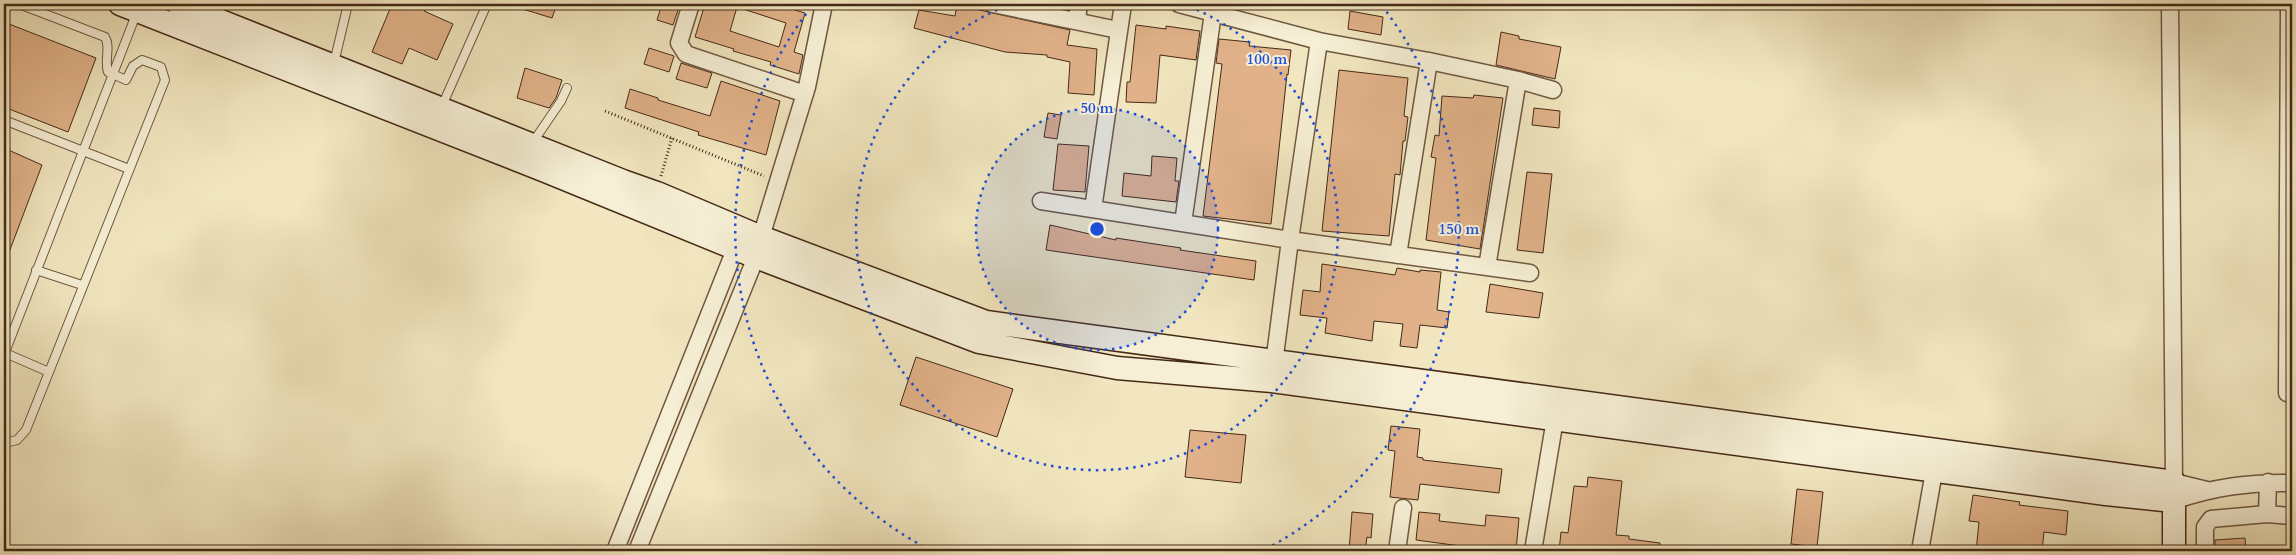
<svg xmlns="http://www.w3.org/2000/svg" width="2296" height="555" font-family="Cardo,serif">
<rect width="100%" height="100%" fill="#f1e6bf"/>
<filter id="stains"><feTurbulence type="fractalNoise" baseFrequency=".004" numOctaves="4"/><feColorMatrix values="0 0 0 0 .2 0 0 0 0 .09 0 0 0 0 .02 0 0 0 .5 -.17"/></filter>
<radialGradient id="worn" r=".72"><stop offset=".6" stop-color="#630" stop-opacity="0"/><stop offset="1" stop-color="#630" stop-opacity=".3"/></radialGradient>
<path fill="#e1b289" stroke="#452917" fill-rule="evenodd" d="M392,4H427L424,11L453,24L437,60L409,48L402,64L372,52Z
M516,4H557L552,18L516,7Z
M662,4H680L673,25L657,20Z
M705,4H775L805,13L794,52L803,55L799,74L770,65L771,62L733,51L734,49L695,37ZM737,7L786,23L779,47L730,31Z
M1055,4H1069L1068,9L1054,7Z
M957,5L1070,30L1067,45L1097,49L1094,95L1068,93L1070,62L1047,57V55L1005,52L914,28L919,10L955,16Z
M1350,11L1383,17L1381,35L1348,29Z
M4,22L96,58L68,132L4,107Z
M1136,25L1166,29V26L1200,31L1196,60L1160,55L1156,103L1126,102L1127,82H1130Z
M1501,32L1519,36V39L1561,47L1555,79L1496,65Z
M1219,39L1250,42L1249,46L1291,50L1288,75L1287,74L1271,224L1203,216L1222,64L1216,63Z
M649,48L674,56L669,72L644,64Z
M681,63L712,73L707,88L676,79Z
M525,68L562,80L556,98L549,108L517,98Z
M1339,70L1408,78L1404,116L1408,117L1405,141H1403L1400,175L1395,174L1389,236L1322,231Z
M721,81L780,101L766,155L698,135L699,132L625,108L630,89L658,98V100L710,116Z
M1474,95L1503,98L1480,249L1426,240L1436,158L1431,157L1435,135L1439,136L1442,96L1473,98Z
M1534,108L1560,111L1559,128L1532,125Z
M1048,113L1061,115L1057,139L1044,137Z
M1058,144L1089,146L1085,192L1053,190Z
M4,148L42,165L5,263L4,262Z
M1152,156L1177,158L1175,181H1179L1176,202L1122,196L1124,173L1151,176Z
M1527,172L1552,174L1543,253L1517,250Z
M1050,225L1116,240V238L1181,248L1180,250L1256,261L1254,280L1046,250Z
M1322,264L1395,275L1397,268L1420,272V270L1441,272L1437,310L1449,312L1447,328L1420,325L1417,348L1400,346L1403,324L1374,321L1372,341L1325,333L1327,318L1300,315L1303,290L1320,292Z
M1490,284L1543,293L1539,318L1486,312Z
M916,357L1013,389L997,437L900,405Z
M1391,426L1420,429L1417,457L1423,458V460L1502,469L1499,493L1420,484L1418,500L1390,497L1395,451L1388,450Z
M1190,430L1246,435L1241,483L1185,477Z
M1588,477L1622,481L1616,535L1629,536V539L1660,543L1659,551H1559L1561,532L1568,533L1574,486L1587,487Z
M1797,489L1823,492L1817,547L1791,544Z
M1973,495L2020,502L2019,505L2068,511L2066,535L2044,532L2042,551H1976L1979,522L1969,521Z
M1352,512L1373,514L1371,538L1367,537L1365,551H1349Z
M1419,512L1440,514L1439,521L1485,526L1486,515L1519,518L1516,551H1483V549L1416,540Z
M2245,538L2246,551H2215V540Z"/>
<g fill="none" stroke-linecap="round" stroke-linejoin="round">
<defs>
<path id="lane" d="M334,63L348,4
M442,106L487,4
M4,120L129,169
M533,142L561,101L567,88
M36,270L82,285
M5,353L49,372
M4,355L137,12
M4,440L9,442L17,440L26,430L165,80L161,67L142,60L133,66L126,80L108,72C104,61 111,47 105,37L19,4"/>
<path id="street" d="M691,4L679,43L686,54L805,94
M993,4L1118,30
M1179,4L1319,41L1290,240L1530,273
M2170,4L2174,482L2207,490
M1077,20L1079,4
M1319,41L1429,61L1518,80L1487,267
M1518,80L1553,90
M1041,201L1290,240L1273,371
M1093,209L1123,4
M1183,223L1213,13
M761,237L807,87L824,4
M1398,255L1429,61
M2287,393L2289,4
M2173,501C2214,487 2250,482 2292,483
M2267,514L2268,482
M615,551L736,247
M637,551L756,257
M1397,551L1403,508
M1533,551L1555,419
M1920,551L1936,460
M2205,551V527L2211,519L2267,514L2292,516"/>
<path id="secondary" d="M120,4L543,170L756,257L979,342L1117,368L1272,381L2106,494L2173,501
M178,4L623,181L657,193L761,237L986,322L2174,482V551"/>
</defs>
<use href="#lane" stroke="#705841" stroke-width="10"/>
<use href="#street" stroke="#705841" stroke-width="19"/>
<use href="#secondary" stroke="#452917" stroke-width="25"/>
<path stroke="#452917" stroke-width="3" stroke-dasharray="1 2.5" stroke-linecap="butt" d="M605,111L764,176
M661,176L672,138"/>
<use href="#lane" stroke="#f6efd5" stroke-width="8"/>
<use href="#street" stroke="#f6efd5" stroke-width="16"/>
<use href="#secondary" stroke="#f6efd5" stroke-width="22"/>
</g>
<circle cx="1097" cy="229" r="121" fill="#1d4ed8" fill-opacity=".12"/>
<g fill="none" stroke="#1d4ed8" stroke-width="2.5" stroke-dasharray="2.5 5">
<circle cx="1097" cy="229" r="121"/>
<path d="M1183 4A241 241 0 1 1 1011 4"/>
<path d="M930 550A362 362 0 0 1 812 6M1382 6A362 362 0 0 1 1264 550"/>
</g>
<circle cx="1097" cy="229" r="8" fill="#1d4ed8" stroke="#f6efd5" stroke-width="2.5"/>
<g font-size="15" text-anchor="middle" font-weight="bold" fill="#1d4ed8" stroke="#f6efd5" stroke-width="4" stroke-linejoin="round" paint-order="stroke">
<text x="1267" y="64">100 m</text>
<text x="1097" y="113">50 m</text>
<text x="1459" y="234">150 m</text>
</g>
<rect width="2296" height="555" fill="none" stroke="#f1e6bf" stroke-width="20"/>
<rect x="5" y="5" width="2286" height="545" fill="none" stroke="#452917" stroke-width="2.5"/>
<rect x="10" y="10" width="2276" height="535" fill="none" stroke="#452917"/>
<rect width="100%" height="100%" filter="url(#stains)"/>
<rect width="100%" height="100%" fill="url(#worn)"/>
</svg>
